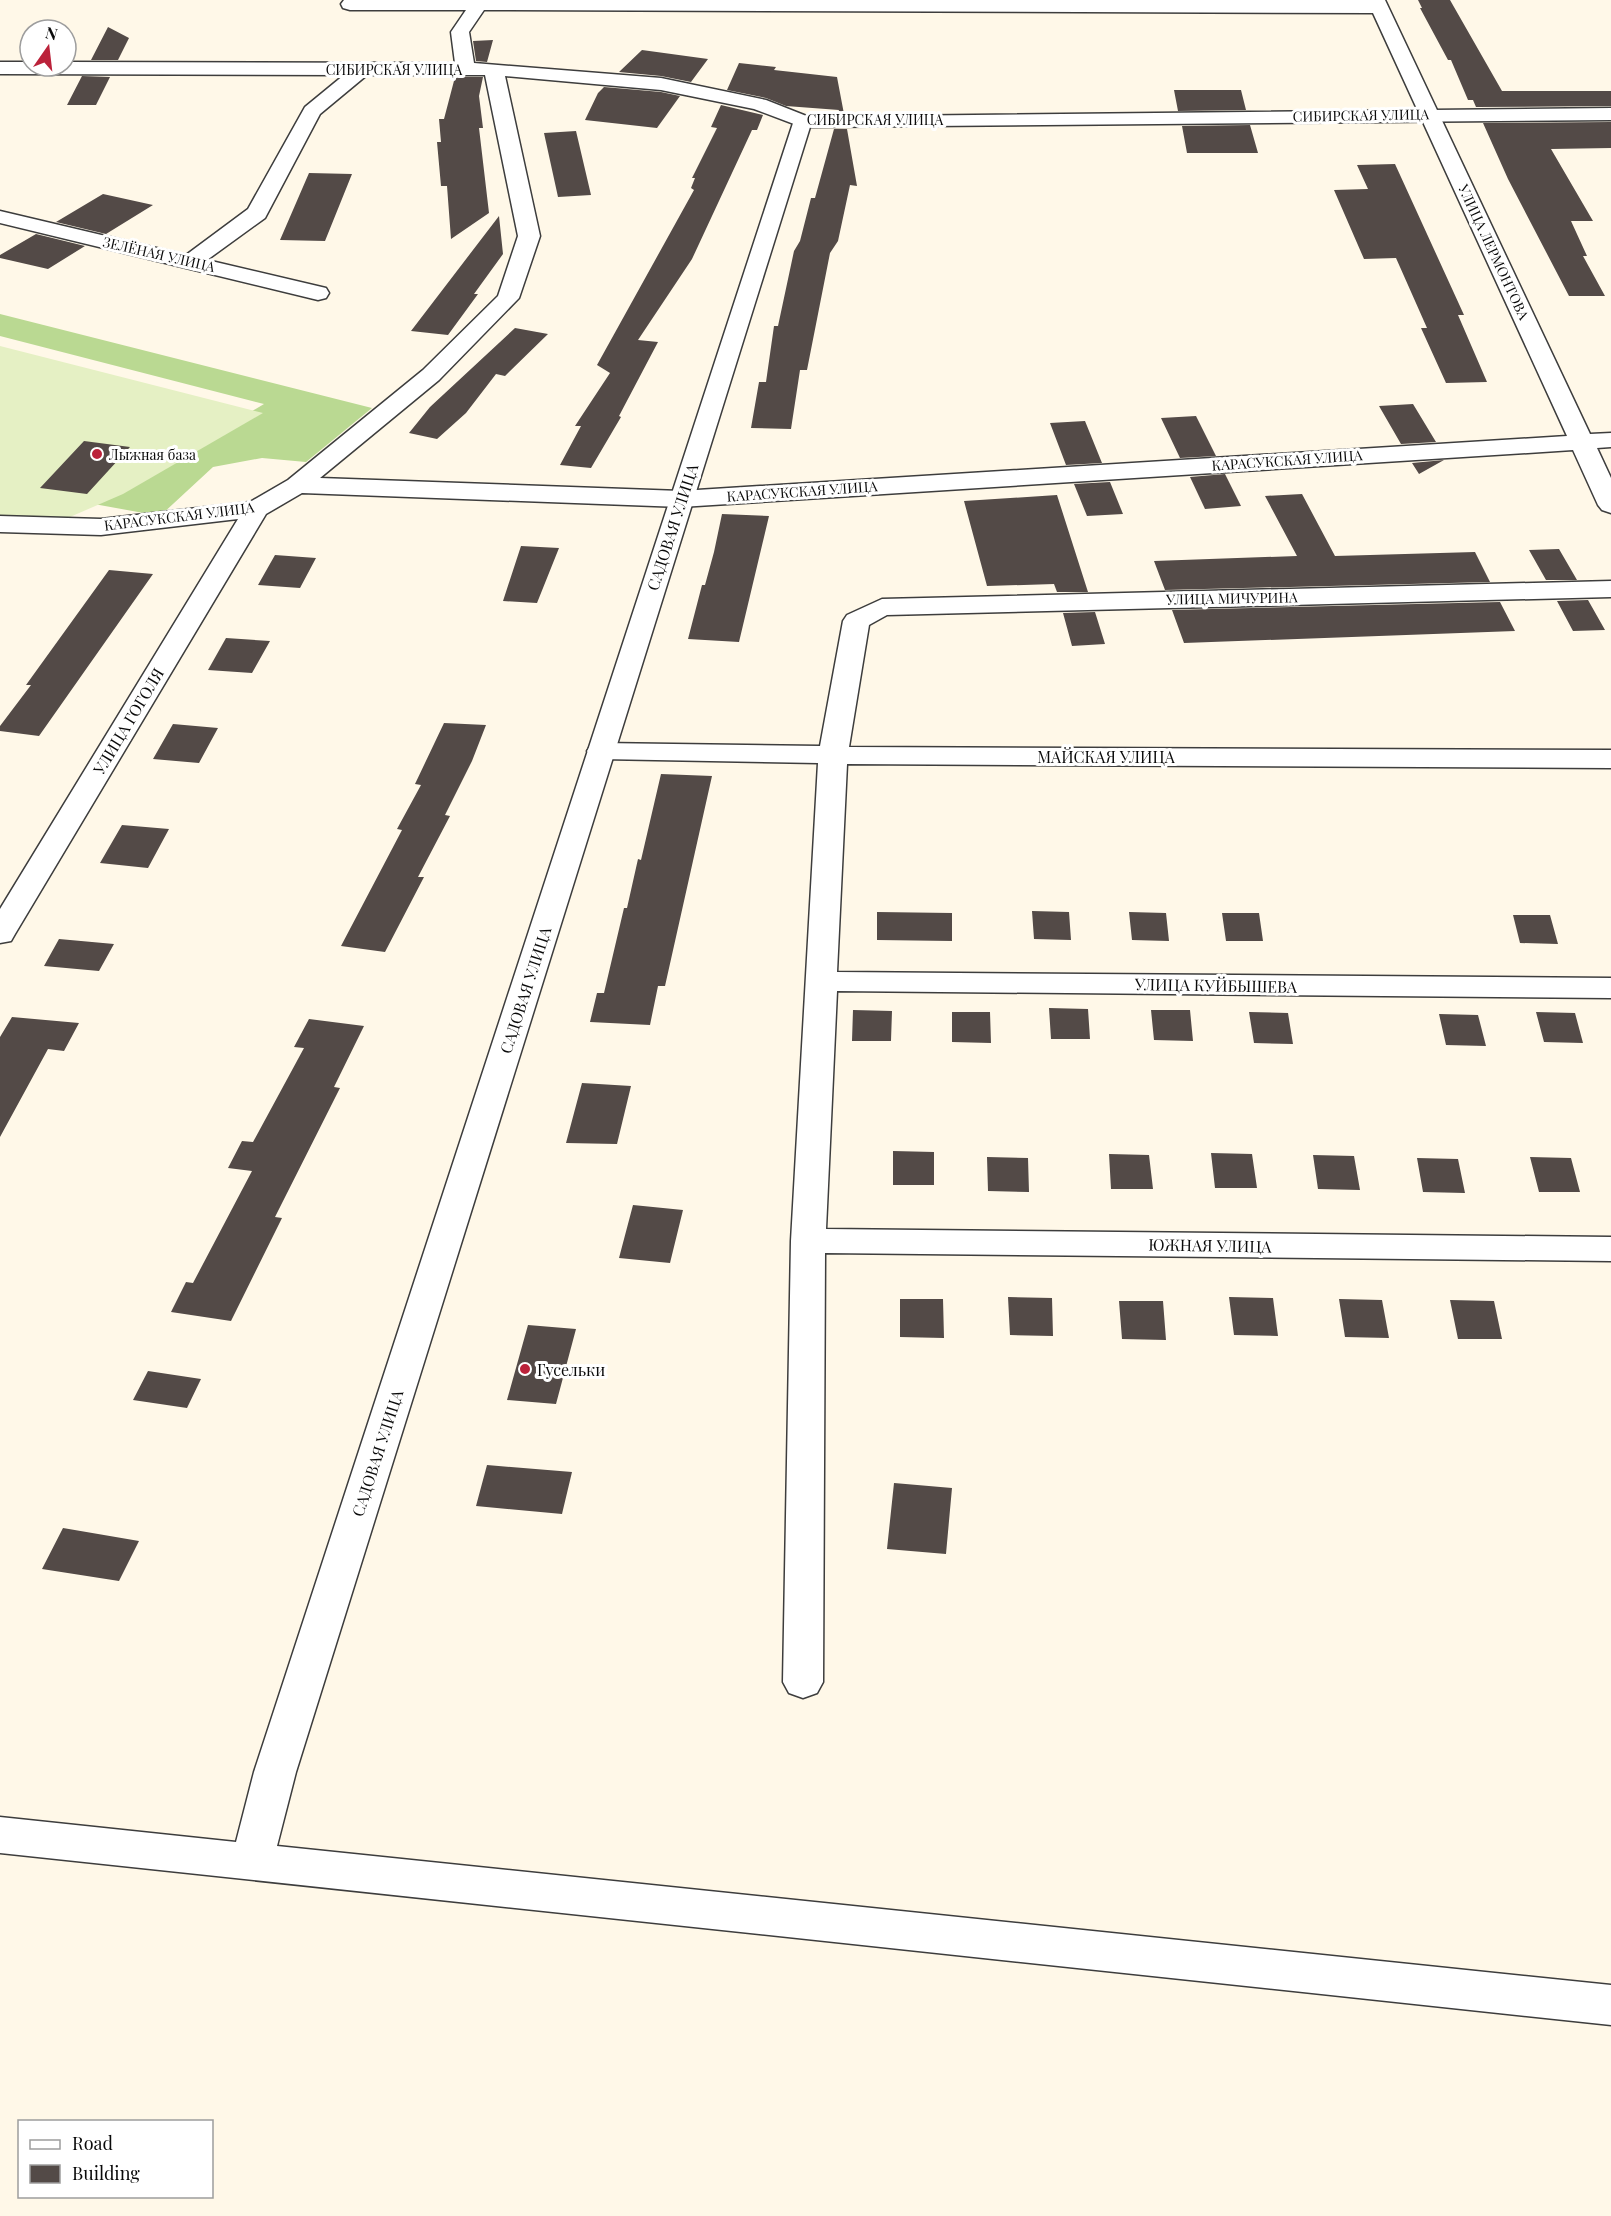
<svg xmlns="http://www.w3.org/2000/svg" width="1611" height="2216" font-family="'Playfair Display',serif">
<rect width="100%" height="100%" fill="#fff8e8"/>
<path fill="#bad992" d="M0,314L372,408L306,462L262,458L213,467L160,516L94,504L264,404L0,336Z"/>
<path fill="#e5f0c4" d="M0,346L263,413L123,494L63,520L0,517Z"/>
<path fill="#534a47" d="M1418,0H1450L1502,91H1611V106L1476,107L1473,100H1468L1451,60H1448L1420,8H1422Z
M108,27L129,38L118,60H91Z
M493,40L487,62L476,61L473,41Z
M642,50L708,59L691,82L661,76L619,72Z
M739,63L776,67L774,70L837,77L844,114H838L839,110L786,106L766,98L727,90Z
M82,76L110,77L96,105H67Z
M455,77H483L479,96L483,128H479L489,213L451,239L447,186H441L437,142H441L439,119H444Z
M604,87L661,92L680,96L657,128L585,120L598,93Z
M1174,90H1241L1246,110L1178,111Z
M721,105L763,115L757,130H752L692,259L638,340L658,342L619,416L621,417L591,468L560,465L581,426H575L610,373L597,365L694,190L691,188L695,178H692L717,128L711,127Z
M1611,122V148L1551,149L1593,221H1571L1587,256H1583L1605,296H1569L1508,179L1483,123Z
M1250,125L1258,153H1187L1182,126Z
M834,129H847L857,186L850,185L838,241L830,253L807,370H800L791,429L751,428L759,382H766L774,326H778L794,251L800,241L811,198H815Z
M576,131L591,195L558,197L544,133Z
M1395,164L1464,315H1458L1487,382L1446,383L1421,328H1427L1396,258L1364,259L1334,190L1368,189L1357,165Z
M309,173L352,174L325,241L280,240Z
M103,194L153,205L106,234L56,222Z
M499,216L503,254L474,294H478L448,335L411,331Z
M36,234L85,246L48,269L0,258V255Z
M515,328L548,334L505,376L496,374L466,413L437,439L409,433L430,407Z
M1413,404L1436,442L1401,444L1379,406Z
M1196,416L1216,456L1180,458L1161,418Z
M1085,421L1102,463L1066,465L1050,423Z
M84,441L130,447L87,494L40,488Z
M1444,460L1419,474L1412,463Z
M1225,474L1241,506L1205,509L1190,477Z
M1110,482L1123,514L1087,516L1074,484Z
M1302,494L1335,556L1475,552L1490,582L1165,590L1154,561L1297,556L1265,496Z
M1057,495L1088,592H1057L1054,584L987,586L964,501Z
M722,514L769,516L739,642L688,639L702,585H705L714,552Z
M521,546L559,548L537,603L503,601Z
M1559,549L1577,580H1546L1529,550Z
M275,555L316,558L300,588L258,585Z
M109,570L153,574L39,736L0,731V726L31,685H26Z
M1588,600L1605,630L1573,631L1557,601Z
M1500,602L1515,631L1184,643L1172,610Z
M1095,612L1105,644L1072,646L1063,613Z
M226,638L270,641L252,673L208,670Z
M444,723L486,725L472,761L445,815L450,816L418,877H424L385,952L341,946L402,830L397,829L421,785L415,784Z
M173,724L218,728L199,763L153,759Z
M661,774L712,776L665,986H658L650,1025L590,1022L597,993H604L624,908H627L638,859L641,860Z
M122,825L169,829L148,868L100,863Z
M1032,911L1069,912L1071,940L1034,939Z
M877,912L952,913V941L877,940Z
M1129,912L1166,913L1169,941L1132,940Z
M1222,913H1259L1263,941H1226Z
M1513,915H1550L1558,944L1520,943Z
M59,939L114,944L99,971L44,966Z
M1049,1008L1088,1009L1090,1039H1051Z
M853,1010L892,1011L891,1041H852Z
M1151,1010H1190L1193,1041L1154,1040Z
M952,1012H990L991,1043L952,1042Z
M1249,1012L1288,1013L1293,1044L1254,1043Z
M1536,1012L1575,1013L1583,1043L1544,1042Z
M1439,1014L1478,1015L1486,1046L1446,1045Z
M12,1017L79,1023L64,1051L48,1049L0,1137V1037Z
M309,1019L364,1026L334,1087L340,1088L275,1217L282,1218L231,1321L171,1312L186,1282L193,1283L252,1171L228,1168L242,1141L253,1142L304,1048L294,1047Z
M582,1083L631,1086L617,1144L566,1143Z
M893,1151L934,1152V1185H893Z
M1211,1153L1252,1154L1257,1188H1215Z
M1109,1154L1149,1155L1153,1189H1111Z
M1313,1155L1354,1156L1360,1190L1318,1189Z
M987,1157L1028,1158L1029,1192L988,1191Z
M1530,1157L1571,1158L1580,1192H1539Z
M1417,1158L1458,1159L1465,1193L1423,1192Z
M633,1205L683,1210L670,1263L619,1258Z
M1008,1297L1052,1298L1053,1336L1010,1335Z
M1229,1297L1273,1298L1278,1336L1234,1335Z
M900,1299H943L944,1338L900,1337Z
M1339,1299L1382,1300L1389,1338L1345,1337Z
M1450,1300L1494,1301L1502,1339H1458Z
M1119,1301H1163L1166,1340L1122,1339Z
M528,1325L576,1329L556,1404L507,1400Z
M148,1371L201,1379L187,1408L133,1400Z
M487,1465L572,1472L562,1514L476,1506Z
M894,1483L952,1488L946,1554L887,1549Z
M63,1528L139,1541L119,1581L42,1569Z"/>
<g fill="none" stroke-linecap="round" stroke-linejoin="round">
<defs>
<path id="minor" d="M344,0H1385L1590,434L1611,433V447L1597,448L1611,478V513L1602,510L1598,505L1573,450L681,507L302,493L266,514L15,934L11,941L0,943V909L238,519L101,535L0,532V516L101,519L250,502L288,480L423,370L498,296L518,236L485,75H367L320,114L265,218L207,260L326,288L329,293L326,298L318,300L0,223V211L186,255L248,209L305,107L344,75L0,74V62H30V66H66V62L455,63L451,32L466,10H350L343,8L341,4ZM484,10L1373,13L1567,436L681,491L320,478L439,380L519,298L540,236L505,76L661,90L754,109L802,127L809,125L812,121L809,117L766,100L661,78L474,63L469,32Z
M1611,581V597L887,615L869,625L849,747L1611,750V768L847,764L837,972L1611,978V998L837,991L826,1229L1611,1237V1261L825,1253L823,1682L817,1693L803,1698L789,1693L783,1682L791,1241L818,763L601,759L591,757L587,751L591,745L601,743L820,746L843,621L847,615L882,599Z"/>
<path id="tertiary" d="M1611,108V120L810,127L296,1772L277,1846L1611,1985V2025L0,1853V1817L236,1842L254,1772L795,117Z"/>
</defs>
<use href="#minor" stroke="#3d3d3d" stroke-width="3"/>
<use href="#tertiary" stroke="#3d3d3d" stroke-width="3"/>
<use href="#minor" fill="#fff" fill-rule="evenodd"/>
<use href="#tertiary" fill="#fff" fill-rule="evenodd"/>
</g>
<g fill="#bb223a" stroke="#fff" stroke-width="2">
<circle cx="97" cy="454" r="6"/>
<circle cx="525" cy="1369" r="6"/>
</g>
<g text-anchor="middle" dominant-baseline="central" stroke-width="6" stroke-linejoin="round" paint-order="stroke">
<g font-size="14" fill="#0a0a0a" stroke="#fff">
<text x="394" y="69">СИБИРСКАЯ УЛИЦА</text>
<text transform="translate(1361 115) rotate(-1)">СИБИРСКАЯ УЛИЦА</text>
<text x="875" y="119">СИБИРСКАЯ УЛИЦА</text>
<text transform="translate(1494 252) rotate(65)">УЛИЦА ЛЕРМОНТОВА</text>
<text transform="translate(159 254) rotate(13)">ЗЕЛЁНАЯ УЛИЦА</text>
<text transform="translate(1287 460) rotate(-4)">КАРАСУКСКАЯ УЛИЦА</text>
<text transform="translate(802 491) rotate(-4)">КАРАСУКСКАЯ УЛИЦА</text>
<text transform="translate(179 516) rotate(-7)">КАРАСУКСКАЯ УЛИЦА</text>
<text transform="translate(1232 598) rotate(-1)">УЛИЦА МИЧУРИНА</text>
</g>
<g font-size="14" fill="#0a0a0a" stroke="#fff" text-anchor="start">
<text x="109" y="454">Лыжная база</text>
</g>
<g font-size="16" fill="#0a0a0a" stroke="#fff">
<text transform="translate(672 527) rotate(-72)">САДОВАЯ УЛИЦА</text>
<text transform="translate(128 721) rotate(-59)">УЛИЦА ГОГОЛЯ</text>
<text x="1106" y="756">МАЙСКАЯ УЛИЦА</text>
<text transform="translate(1216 985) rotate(1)">УЛИЦА КУЙБЫШЕВА</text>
<text transform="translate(525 990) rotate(-72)">САДОВАЯ УЛИЦА</text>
<text transform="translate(1210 1245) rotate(1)">ЮЖНАЯ УЛИЦА</text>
<text transform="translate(377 1453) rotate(-72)">САДОВАЯ УЛИЦА</text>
</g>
<g font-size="16" fill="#0a0a0a" stroke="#fff" text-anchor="start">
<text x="537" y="1369">Гусельки</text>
</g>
</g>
<rect x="18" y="2120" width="195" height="78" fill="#ffffff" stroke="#9d9d9d" stroke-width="1.5"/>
<rect x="30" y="2140" width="30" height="9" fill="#ffffff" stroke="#9d9d9d" stroke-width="1.5"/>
<text x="72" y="2150" font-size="18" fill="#0a0a0a">Road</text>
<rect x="30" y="2165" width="30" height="18" fill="#534a47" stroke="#9d9d9d" stroke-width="1.5"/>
<text x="72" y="2180" font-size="18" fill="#0a0a0a">Building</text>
<g transform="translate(48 48) rotate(14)"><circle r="28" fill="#ffffff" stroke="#9d9d9d" stroke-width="1.5"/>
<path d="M0-4.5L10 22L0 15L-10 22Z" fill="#bb223a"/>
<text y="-9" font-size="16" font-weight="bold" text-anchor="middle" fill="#0a0a0a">N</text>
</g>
</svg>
